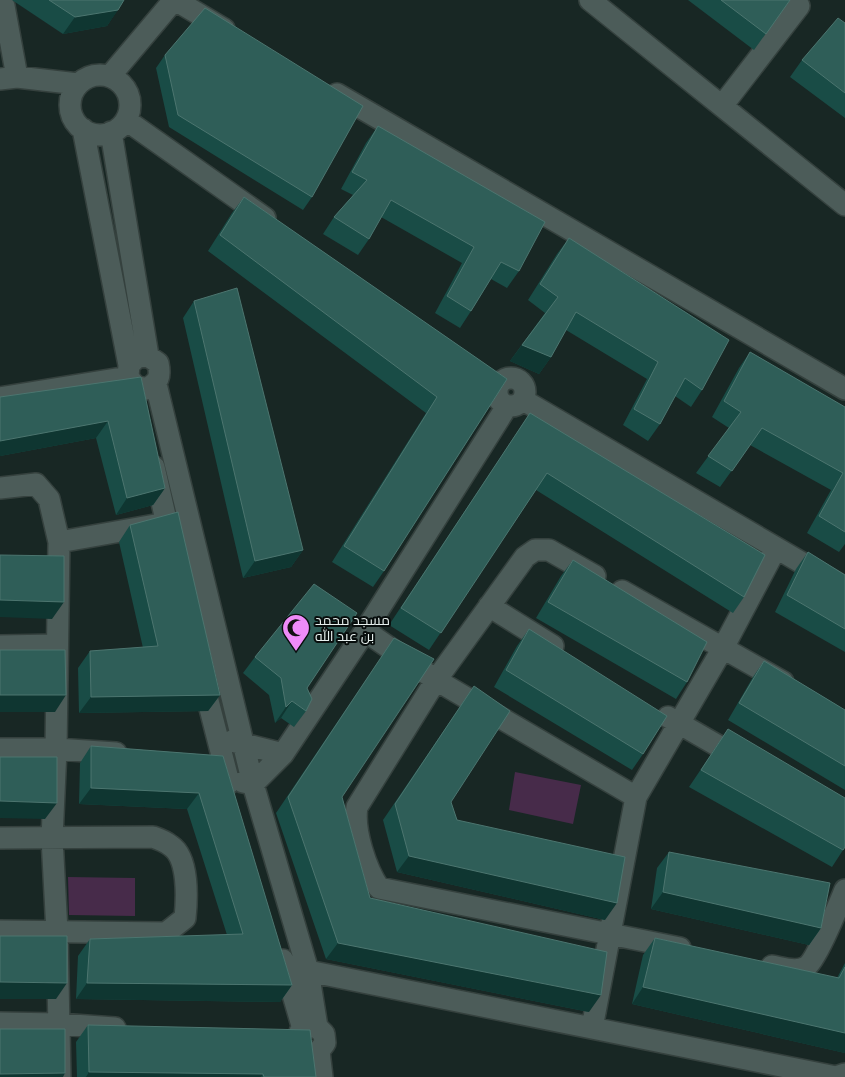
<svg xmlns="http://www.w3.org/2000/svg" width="845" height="1077" font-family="'Fira Sans',Cairo,sans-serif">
<rect width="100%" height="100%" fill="#182724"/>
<path fill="#472b4a" d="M515,772L581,785L573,824L509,810Z
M68,877L135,878V916L69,915Z"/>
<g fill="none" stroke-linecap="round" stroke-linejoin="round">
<defs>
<path id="minor" d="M175,0L224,29
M590,0L845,205
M0,4L4,6L17,77
M70 105a30 30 0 1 1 60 0a30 30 0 1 1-60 0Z
M110,76L174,0
M0,79L17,77L78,84
M337,94L845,389
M722,106L799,6L790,0
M126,120L265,218
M83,129L129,365
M111,132L148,356L158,363C161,377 159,382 146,389L135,386L128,377L129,365L137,357L148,356
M497 392a14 14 0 1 1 28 0a14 14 0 1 1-28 0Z
M156,384L253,784L308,971L317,1027L324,1034L325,1043L319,1051L310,1054L302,1050L298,1041L300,1032L308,1027H317
M0,398L128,377
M523,400L845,588
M154,467L171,542
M0,488L36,484L49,499L59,542L56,749L52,838L57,932L60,1077
M59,542L155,525
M595,576L549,550H535L525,557L436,680L357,807C353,830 366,869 379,888L680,948
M622,591L783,682
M489,606L553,646
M365,631L436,680L636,797
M0,646L57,645
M203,681L229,783
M668,717L741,759
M232,741L283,754
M0,749H56L116,753
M243,782L253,784L283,754L365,631L507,406
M0,838L153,837C159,839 166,842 171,846C189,858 187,899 185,918L166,933L0,931
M283,960L303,1029
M772,966C783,968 796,973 806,967C816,961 839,904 845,890
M308,971L836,1077L845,1074
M0,1023L59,1024L115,1028
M592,1028L636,797L723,648L776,548
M319,1051L322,1077"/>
</defs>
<use href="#minor" stroke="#35413e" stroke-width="24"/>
<use href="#minor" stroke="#4c5c59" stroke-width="21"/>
</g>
<path fill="#194c46" d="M12,0H124L107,26L63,34Z
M688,0H790L754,50Z
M845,23V118L790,77L802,60Z
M165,55L312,197L303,210L169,127L156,68Z
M378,126L519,271L507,288L491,279L471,311L460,328L435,313L462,263L381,217L369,239L358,255L323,234L334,217L353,195L341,189L366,143Z
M244,197L507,379L384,571L373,587L332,562L426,413L208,251L232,213Z
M569,238L702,390L691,407L675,396L660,424L648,441L623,425L647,379L566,330L551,357L539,374L510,361L545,313L528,300L557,254Z
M194,301L303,550L291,567L243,578L183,318Z
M750,352L845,407V544L839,552L807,533L831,490L750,445L720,487L696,473L729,428L712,417L739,368Z
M141,377L165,488L153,505L116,515L96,438L0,456Z
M530,413L744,597L733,613L536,490L429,650L389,625Z
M130,525L220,695L208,711L79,713L78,668L90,651L143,648L119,542Z
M808,552L845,575V652L775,612L796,569Z
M573,560L687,682L676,699L536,618L561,576Z
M529,629L643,754L632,770L494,687L517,646Z
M394,638L342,797L370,898L589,1012L326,959L276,813Z
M255,657L307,688L306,711L294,727L281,718L275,723L269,695L243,673Z
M764,661L845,710V790L728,720L753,677Z
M474,686L451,802L457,820L605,920L397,872L383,820Z
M728,729L845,847L832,867L689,787Z
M91,746L223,756L292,985L280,1002L76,999L78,956L90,939L227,935L187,809L79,804L80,763Z
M669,852L821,928L809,945L651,909L657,868Z
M655,938L837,978L845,963V1053L632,1004L643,955Z
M88,1025L316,1077H77L76,1042Z"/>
<path fill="#0f3631" d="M118,10L107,26L63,34L75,17Z
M522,345L551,357L539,374L510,361Z
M108,421L96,438L0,456V441Z
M165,488L153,505L116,515L127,498Z
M303,550L291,567L243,578L255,561Z
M0,600L64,602L52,619L0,617Z
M0,695H66L55,712H0Z
M220,695L208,711L79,713L91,697Z
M292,701L281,718L275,723L286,707Z
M91,788L199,793L187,809L79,804Z
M0,801L57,803L45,819L0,818Z
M409,856L617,903L605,920L397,872Z
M663,892L821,928L809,945L651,909Z
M338,943L601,995L589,1012L326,959Z
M0,982L67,983L56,999H0Z
M87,983L292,985L280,1002L76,999Z
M643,987L845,1033V1053L632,1004Z
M89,1072L263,1074L261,1077H86Z
M65,1073L63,1077H0V1074Z"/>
<path fill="#2f5e58" stroke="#4c756f" d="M49,0H124L118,10L75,17Z
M721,0H790L766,34Z
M205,8L363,106L312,197L178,115L165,55Z
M838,18L845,23V93L802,60Z
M378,126L545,222L519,271L501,262L471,311L447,296L474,247L391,200L369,239L334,217L367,180L352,172Z
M244,197L507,379L384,571L344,546L437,397L220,235Z
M569,238L729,340L702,390L685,378L660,424L634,409L658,362L576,312L551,357L522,345L558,297L540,284Z
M237,288L303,550L255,561L194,301Z
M750,352L845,407V532L819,516L843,473L762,428L732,471L708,456L741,412L724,401Z
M141,377L165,488L127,498L108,421L0,441V397Z
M530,413L765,555L744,597L547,473L441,633L401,608Z
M178,512L220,695L91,697L90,651L158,646L130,525Z
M808,552L845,575V629L787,595Z
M0,555L64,556V602L0,600Z
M573,560L707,642L687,682L548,602Z
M314,584L357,613L307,688L312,699L306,711L292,701L286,707L281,678L255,657Z
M529,629L667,716L643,754L506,670Z
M394,638L434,659L342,797L370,898L607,952L601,995L338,943L288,797Z
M0,650H65L66,695H0Z
M764,661L845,710V766L739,703Z
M474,686L510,711L451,802L457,820L625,857L617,903L409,856L395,804Z
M728,729L845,798V847L843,850L701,770Z
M91,746L223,756L292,985L87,983L90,939L243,934L199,793L91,788Z
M0,757H57V803L0,801Z
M669,852L830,883L821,928L663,892Z
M0,936H67V983L0,982Z
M655,938L839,978L845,967V1033L643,987Z
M88,1025L310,1030L316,1077H264L263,1074L89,1072Z
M0,1029H65V1073L0,1074Z"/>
<defs>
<symbol id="mosque-pin" viewBox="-11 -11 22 30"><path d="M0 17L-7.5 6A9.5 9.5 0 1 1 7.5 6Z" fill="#ee8bf8" stroke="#080e0d"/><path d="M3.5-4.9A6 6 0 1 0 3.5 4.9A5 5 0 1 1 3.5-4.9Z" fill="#111"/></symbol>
</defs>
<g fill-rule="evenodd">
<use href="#mosque-pin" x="280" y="612" width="32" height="43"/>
</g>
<g text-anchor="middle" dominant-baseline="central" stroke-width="4" stroke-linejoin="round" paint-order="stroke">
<g font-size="14" fill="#e7f0ee" stroke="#080e0d" text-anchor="start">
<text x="315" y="620">مسجد محمد<tspan x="315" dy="16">بن عبد الله</tspan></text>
</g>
</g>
</svg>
